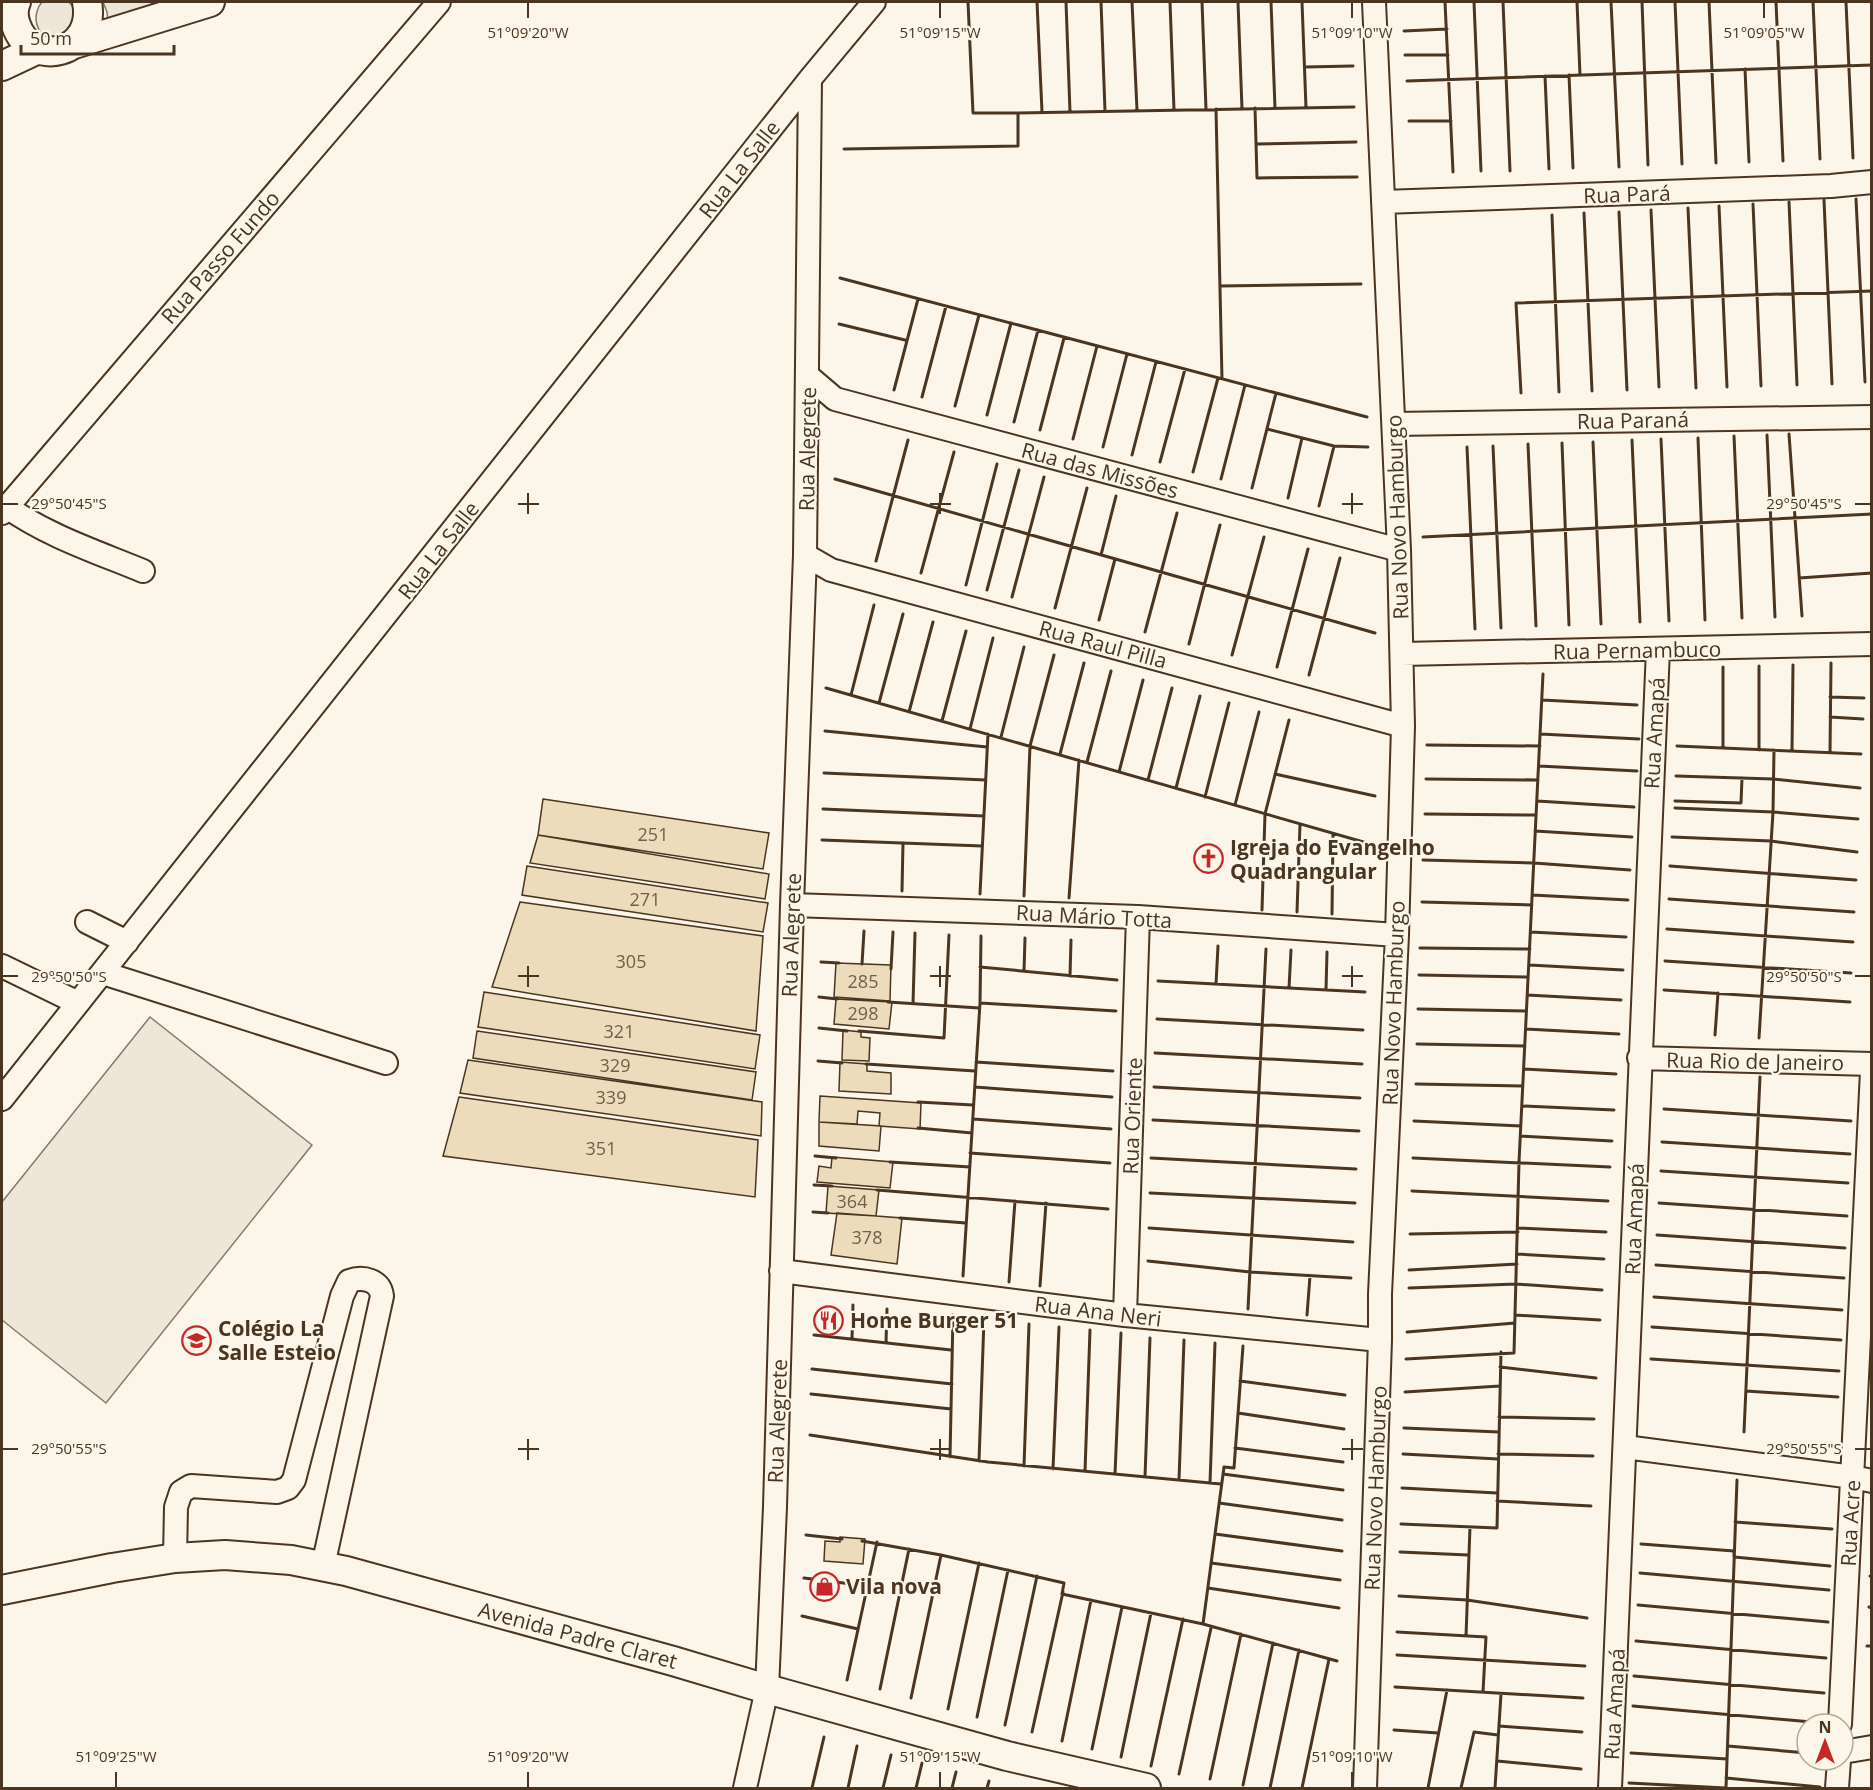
<svg xmlns="http://www.w3.org/2000/svg" width="1873" height="1790" font-family="'Open Sans',sans-serif">
<rect width="100%" height="100%" fill="#fbf6e9"/>
<path fill="#ede6d9" stroke="#887966" stroke-width="1.5" d="M42,2H69L74,8L76,15L68,33C63,34 58,37 53,37C34,36 32,13 42,2Z
M103,2H155L109,29L107,12Z
M150,1017L312,1145L106,1403L2,1320V1202Z"/>
<path fill="#ecdcbc" stroke="#4a3520" stroke-width="1.5" d="M543,799L769,833L763,869L538,835Z
M538,835L769,874L765,899L530,863Z
M527,866L768,903L763,932L522,895Z
M520,902L763,936L756,1031L492,987Z
M836,963L891,965L890,1001L834,997Z
M484,992L760,1035L755,1069L478,1027Z
M836,999L892,1002L889,1029L834,1024Z
M843,1030L861,1032V1037L870,1038L869,1061L842,1060Z
M477,1031L756,1072L752,1100L473,1058Z
M468,1060L762,1102L761,1136L460,1093Z
M840,1062L867,1064V1071L891,1073V1094L839,1091Z
M820,1096L921,1103L920,1129L879,1126L880,1113L858,1111L857,1124L819,1122Z
M459,1097L758,1140L755,1197L443,1156Z
M819,1122L881,1126L879,1151L819,1146Z
M832,1157L893,1162L890,1188L817,1182L819,1166L831,1168Z
M828,1186L879,1190L876,1216L826,1213Z
M837,1213L902,1218L897,1264L831,1255Z
M840,1537L865,1539L863,1564L824,1561L825,1541L840,1542Z"/>
<g fill="none" stroke-linecap="round" stroke-linejoin="round">
<defs>
<path id="minor" d="M1383,202L1831,186L1872,182
M808,376L835,399L1399,550
M1394,424L1872,417
M7,507C48,536 97,552 143,571
M2,513L439,2
M805,555L831,570L1403,726
M1402,654L1872,644
M792,905L1138,917L1397,935
M87,922L127,942
M2,966L78,1003
M103,973L386,1063
M1639,1058L1872,1064
M2,1099L810,79L874,2
M781,1271L1125,1315L1380,1340
M1125,1315L1138,917
M1625,1447L1853,1477L1872,1481
M175,1558L176,1507L181,1492L191,1486L277,1492L288,1488L294,1480L342,1296L349,1281C363,1276 380,1280 382,1296L323,1566
M1840,1724L1872,1071
M1843,1752L1872,1747
M745,1788L767,1689L775,1507L792,905L805,555L810,79
M1365,1788L1380,1340V1294L1397,935L1403,726L1399,550L1374,2
M1610,1788C1627,1409 1641,1029 1658,649
M1837,1788L1839,1760"/>
<path id="major" d="M16,2C13,9 13,17 16,25C31,70 97,54 87,2
M74,44L210,2
M2,66L38,49
M2,1590L112,1568L175,1558L225,1555L291,1560L346,1571L673,1661L767,1689L1007,1756L1146,1788"/>
</defs>
<use href="#minor" stroke="#4a3520" stroke-width="26"/>
<use href="#major" stroke="#4a3520" stroke-width="32"/>
<use href="#minor" stroke="#fbf6e9" stroke-width="22"/>
<use href="#major" stroke="#fbf6e9" stroke-width="28"/>
<path stroke="#4a3520" stroke-width="3" d="M968,2L973,113H1018
M1037,2L1042,112
M1066,2L1070,112
M1101,2L1105,111
M1132,2L1137,110
M1170,2L1174,110
M1202,2L1206,109
M1238,2L1242,109
M1271,2L1275,108
M1302,2L1306,108
M1445,2L1453,172
M1474,2L1481,171
M1503,2L1510,171
M1577,2L1580,75
M1611,2L1619,167
M1642,2L1648,165
M1675,2L1682,164
M1709,2L1716,163
M1776,2L1783,161
M1813,2L1820,159
M1846,2L1853,158
M1404,31L1447,29
M1405,55H1448
M1305,67L1353,66
M1745,69L1749,162
M1569,75L1573,168
M1545,76L1549,169
M1407,81L1872,65
M1255,108L1257,178L1357,177
M1216,109L1222,379
M1409,121H1451
M1256,144L1356,142
M844,149L1018,146V113L1354,107
M1856,199L1865,382
M1824,200L1832,384
M1789,202L1797,385
M1753,204L1761,386
M1719,206L1727,387
M1688,208L1696,388
M1651,210L1659,387
M1619,212L1627,390
M1584,213L1592,391
M1552,215L1559,392
M840,278L1367,417
M1220,286L1361,284
M839,324L905,340
M894,390L918,299
M1521,393L1516,303L1872,291
M922,397L946,306
M955,406L979,315
M987,415L1011,323
M1014,422L1038,330
M1267,429L1334,446L1368,447
M1040,430L1064,338
M1789,434L1802,616
M1767,435L1775,617
M1734,436L1742,618
M1698,438L1705,620
M1073,439L1097,346
M1661,439L1669,621
M1632,440L1640,622
M1593,442L1601,624
M1562,443L1569,625
M1528,444L1536,626
M1493,446L1501,628
M1103,447L1127,354
M1467,447L1475,629
M1132,455L1156,362
M1160,462L1185,369
M1193,472L1218,378
M835,479L1375,633
M1221,479L1245,385
M1252,488L1276,393
M1288,498L1302,438
M1319,506L1334,446
M1423,537L1872,514
M1101,555L1116,496
M876,561L908,440
M921,573L954,452
M1799,578L1872,573
M966,585L997,464
M987,590L1019,470
M1012,597L1044,477
M1055,608L1087,488
M1099,620L1115,559
M1145,632L1177,513
M1189,644L1220,525
M1232,655L1264,537
M1759,666V750
M1277,667L1308,549
M1309,675L1340,558
M826,688L1374,845
M851,695L874,605
M1830,697L1864,698
M1542,700L1637,705
M879,703L903,614
M909,712L933,622
M1830,717L1863,719
M942,721L966,631
M970,729L993,638
M825,731L987,747
M1540,734L1639,739
M1001,737L1024,647
M1427,745L1540,746
M1677,746L1861,754
M1723,748V667
M1792,751L1793,665
M1830,753L1831,663
M1060,754L1084,663
M1087,762L1111,671
M1539,766L1637,771
M1119,772L1143,680
M824,773L986,780
M1275,774L1375,796
M1676,776L1773,779L1860,788
M1426,779L1538,780
M1148,780L1172,688
M1176,788L1200,696
M1205,797L1229,703
M1537,801L1634,807
M1675,801L1741,803L1742,778
M1235,805L1259,712
M1675,808L1773,812L1858,819
M823,809L984,816
M1425,814L1536,815
M1535,831L1632,837
M1672,837L1771,841L1857,852
M822,840L982,846
M1423,860L1534,863L1630,870
M1670,866L1856,880
M902,891L903,843
M980,894L988,734
M1532,895L1628,900
M1024,896L1030,746L1054,655
M1069,898L1079,760
M1669,899L1854,912
M1422,902L1532,905
M1262,910L1265,814L1289,720
M1297,912L1300,824
M1332,914L1333,834
M1667,929L1853,942
M1531,932L1626,937
M1420,948L1530,949
M1665,961L1851,973
M821,962L839,963
M862,964L864,931
M1529,965L1623,970
M980,967L1117,980
M891,969L893,932
M1024,971L1025,938
M1419,975L1528,977
M1070,976L1071,940
M1158,981L1365,992
M1216,984L1218,946
M1289,988L1291,950
M1326,990L1327,952
M1664,990L1850,1002
M1527,995L1621,1000
M819,997L837,999
M888,1002L979,1008
M980,1003L1116,1011
M913,1004L915,933
M1418,1009L1526,1011
M1157,1019L1363,1030
M819,1028L847,1031
M1526,1029L1619,1034
M859,1031L944,1038L949,935
M1715,1035L1718,993
M1759,1038L1773,812L1774,750
M1417,1044L1525,1046
M1155,1053L1362,1064
M818,1061L842,1063
M976,1062L1113,1071
M866,1064L975,1071
M1524,1069L1616,1074
M1416,1084L1523,1086
M975,1087L1112,1097
M1154,1087L1360,1098
M918,1102L973,1105
M1522,1106L1614,1110
M1664,1109L1851,1121
M973,1119L1111,1129
M1153,1120L1359,1131
M1414,1121L1521,1126
M918,1128L972,1133
M1521,1136L1612,1141
M1662,1142L1850,1154
M970,1153L1110,1163
M815,1156L836,1158
M1151,1158L1356,1169
M1413,1158L1610,1167
M890,1162L970,1167
M1661,1171L1848,1183
M814,1185L832,1186
M877,1190L1108,1209
M1412,1191L1608,1201
M1150,1193L1355,1203
M1659,1203L1847,1216
M813,1212L828,1213
M900,1218L966,1223
M1149,1228L1353,1242
M1518,1228L1606,1232
M1410,1234L1518,1232
M1657,1235L1845,1248
M1517,1254L1604,1259
M1148,1261L1250,1272L1351,1278
M1656,1265L1844,1278
M1409,1270L1517,1264
M963,1276L980,1003L981,936
M1009,1282L1015,1201
M1040,1286L1046,1203
M1409,1288L1516,1284L1602,1290
M1654,1297L1842,1310
M1248,1309L1266,949
M1307,1315L1310,1276
M1515,1315L1600,1320
M1652,1327L1841,1340
M1407,1332L1515,1323
M814,1335L951,1350
M852,1339L853,1305
M886,1343L887,1309
M1406,1359L1514,1353L1519,1162L1543,674
M1651,1359L1839,1371
M1500,1367L1596,1378
M812,1369L952,1384
M1240,1381L1345,1395
M1746,1391L1838,1397
M1405,1392L1500,1386
M811,1394L951,1409
M1238,1413L1344,1429
M1499,1417L1594,1419
M1404,1428L1499,1432
M1744,1432L1760,1077
M810,1435L988,1462L1221,1484
M1235,1448L1343,1462
M1403,1454L1498,1459
M1498,1454L1593,1456
M950,1457L953,1315
M979,1461L984,1319
M1024,1466L1029,1324
M1053,1469L1059,1327
M1085,1471L1090,1330
M1115,1474L1121,1333
M1223,1474L1343,1490
M1145,1477L1150,1338
M1179,1480L1184,1340
M1210,1483L1215,1343
M1402,1488L1497,1493
M1497,1501L1591,1506
M1219,1503L1342,1520
M1735,1522L1832,1529
M1401,1524L1497,1528L1501,1352
M1215,1534L1342,1551
M806,1535L842,1539
M862,1541L941,1555L1064,1583L1062,1594L1203,1624L1337,1661
M1641,1544L1734,1551V1557L1830,1566
M1400,1552L1468,1555
M1211,1563L1340,1580
M1640,1573L1829,1590
M1870,1576H1872
M804,1578L867,1586
M1208,1588L1339,1608
M1399,1596L1467,1600L1587,1618
M1638,1605L1828,1622
M1869,1607L1872,1608
M802,1616L858,1629
M1203,1624L1224,1467L1234,1468L1243,1346
M1397,1632L1486,1637L1483,1692
M1466,1636L1470,1527
M1636,1641L1826,1658
M1867,1646H1872
M1397,1655L1585,1666
M1634,1676L1824,1693
M847,1680L877,1542
M1395,1687L1583,1698
M880,1689L909,1549
M911,1698L941,1555
M1633,1706L1823,1723
M948,1709L979,1563
M977,1717L1008,1570
M1005,1725L1037,1576
M1499,1726L1582,1732
M1394,1730L1438,1733
M1032,1732L1063,1592
M1062,1741L1091,1600
M1728,1746L1807,1753
M1092,1749L1122,1607
M1631,1753L1727,1759
M1121,1757L1151,1613
M1497,1761L1581,1769
M1151,1766L1183,1619
M1179,1774L1211,1628
M1726,1778L1820,1787
M1210,1779L1241,1634
M1629,1783L1726,1788L1737,1480
M1243,1785L1273,1643
M812,1788L824,1737
M848,1788L857,1746
M883,1788L891,1755
M916,1788L922,1763
M952,1788L956,1772
M987,1788L989,1781
M1270,1788L1299,1650
M1302,1788L1329,1659
M1428,1788L1447,1690
M1461,1788L1474,1732L1498,1735
M1495,1788L1501,1694"/>
</g>
<path fill="none" stroke="#4a3520" stroke-width="2" d="M528,3V18M940,3V18M1352,3V18M1764,3V18M528,493V514M940,493V514M1352,493V514M3,504H18M518,504H539M930,504H951M1342,504H1363M1855,504H1870M528,966V987M940,966V987M1352,966V987M3,976H18M518,976H539M930,976H951M1342,976H1363M1855,976H1870M528,1439V1460M940,1439V1460M1352,1439V1460M3,1449H18M518,1449H539M930,1449H951M1342,1449H1363M1855,1449H1870M116,1772V1787M528,1772V1787M940,1772V1787M1352,1772V1787"/>
<defs>
<symbol id="church-ring" viewBox="-11 -11 22 22"><circle r="9.5" fill="#fbf6e9" stroke="#c62828" stroke-width="1.5"/><path d="M-1.2-6h2.4v3.5h3.3v2.4h-3.3V6h-2.4V-.1h-3.3v-2.4h3.3Z" fill="#c62828"/></symbol>
<symbol id="restaurant-ring" viewBox="-11 -11 22 22"><circle r="9.5" fill="#fbf6e9" stroke="#c62828" stroke-width="1.5"/><path d="M-5-6h1v4h1v-4h1v4h1v-4h1v5L-1.5 .5V6h-2V.5L-5-1ZM5-6V6H3V1.5H1.5Q1.5-4 5-6Z" fill="#c62828"/></symbol>
<symbol id="school-ring" viewBox="-11 -11 22 22"><circle r="9.5" fill="#fbf6e9" stroke="#c62828" stroke-width="1.5"/><path d="M0-5L7-2L0 1L-7-2ZM-4 1L0 2.5L4 1V4Q0 6-4 4Z" fill="#c62828"/></symbol>
<symbol id="shop-ring" viewBox="-11 -11 22 22"><circle r="9.5" fill="#fbf6e9" stroke="#c62828" stroke-width="1.5"/><path d="M-5-2.5h2.3a2.7 3.5 0 0 1 5.4 0H5L5.5 6h-11ZM-1.5-2.5h3a1.5 2.3 0 0 0-3 0Z" fill="#c62828"/></symbol>
</defs>
<g fill-rule="evenodd">
<use href="#church-ring" x="1192" y="842" width="33" height="33"/>
<use href="#restaurant-ring" x="812" y="1304" width="33" height="33"/>
<use href="#school-ring" x="180" y="1324" width="33" height="33"/>
<use href="#shop-ring" x="808" y="1570" width="33" height="33"/>
</g>
<g text-anchor="middle" dominant-baseline="central" stroke-width="4.5" stroke-linejoin="round" paint-order="stroke">
<g font-size="18" fill="#725f47">
<text x="653" y="834">251</text>
<text x="645" y="899">271</text>
<text x="631" y="961">305</text>
<text x="863" y="981">285</text>
<text x="863" y="1013">298</text>
<text x="619" y="1031">321</text>
<text x="615" y="1065">329</text>
<text x="611" y="1097">339</text>
<text x="601" y="1148">351</text>
<text x="852" y="1201">364</text>
<text x="867" y="1237">378</text>
</g>
<g font-size="21" fill="#4a3520" stroke="#fbf6e9">
<text transform="translate(739 169) rotate(-52)">Rua La Salle</text>
<text transform="translate(1627 194) rotate(-2)">Rua Pará</text>
<text transform="translate(220 257) rotate(-49)">Rua Passo Fundo</text>
<text transform="translate(1633 420) rotate(-1)">Rua Paraná</text>
<text transform="translate(807 449) rotate(-89)">Rua Alegrete</text>
<text transform="translate(1100 470) rotate(15)">Rua das Missões</text>
<text transform="translate(1397 517) rotate(-92)">Rua Novo Hamburgo</text>
<text transform="translate(438 550) rotate(-52)">Rua La Salle</text>
<text transform="translate(1103 644) rotate(15)">Rua Raul Pilla</text>
<text transform="translate(1637 650) rotate(-1)">Rua Pernambuco</text>
<text transform="translate(1654 733) rotate(-87)">Rua Amapá</text>
<text transform="translate(1094 916) rotate(3)">Rua Mário Totta</text>
<text transform="translate(791 935) rotate(-88)">Rua Alegrete</text>
<text transform="translate(1393 1003) rotate(-88)">Rua Novo Hamburgo</text>
<text transform="translate(1755 1061) rotate(1)">Rua Rio de Janeiro</text>
<text transform="translate(1132 1116) rotate(-88)">Rua Oriente</text>
<text transform="translate(1634 1219) rotate(-88)">Rua Amapá</text>
<text transform="translate(1098 1311) rotate(7)">Rua Ana Neri</text>
<text transform="translate(777 1421) rotate(-88)">Rua Alegrete</text>
<text transform="translate(1375 1488) rotate(-88)">Rua Novo Hamburgo</text>
<text transform="translate(1850 1523) rotate(-87)">Rua Acre</text>
<text transform="translate(578 1635) rotate(15)">Avenida Padre Claret</text>
<text transform="translate(1614 1704) rotate(-87)">Rua Amapá</text>
</g>
<g font-size="21" font-weight="bold" fill="#4a3520" stroke="#fbf6e9" text-anchor="start">
<text x="1230" y="847">Igreja do Evangelho<tspan x="1230" dy="24">Quadrangular</tspan></text>
<text x="850" y="1320">Home Burger 51</text>
<text x="218" y="1328">Colégio La<tspan x="218" dy="24">Salle Esteio</tspan></text>
<text x="846" y="1586">Vila nova</text>
</g>
</g>
<g font-size="15" text-anchor="middle" fill="#4a3520" stroke="#fbf6e9" stroke-width="4.5" stroke-linejoin="round" paint-order="stroke">
<text x="528" y="38">51°09'20"W</text>
<text x="940" y="38">51°09'15"W</text>
<text x="1352" y="38">51°09'10"W</text>
<text x="1764" y="38">51°09'05"W</text>
<text x="69" y="509">29°50'45"S</text>
<text x="1804" y="509">29°50'45"S</text>
<text x="69" y="982">29°50'50"S</text>
<text x="1804" y="982">29°50'50"S</text>
<text x="69" y="1454">29°50'55"S</text>
<text x="1804" y="1454">29°50'55"S</text>
<text x="116" y="1762">51°09'25"W</text>
<text x="528" y="1762">51°09'20"W</text>
<text x="940" y="1762">51°09'15"W</text>
<text x="1352" y="1762">51°09'10"W</text>
</g>
<rect width="1873" height="1790" fill="none" stroke="#4a3520" stroke-width="6"/>
<g transform="translate(1825 1742)"><circle r="28" fill="#fbf6e9" stroke="#b4a999" stroke-width="1.5"/>
<path d="M0-4.5L10 22L0 15L-10 22Z" fill="#c62828"/>
<text y="-9" font-size="16" font-weight="bold" text-anchor="middle" fill="#4a3520">N</text>
</g>
<path d="M21 45v9h153v-9" fill="none" stroke="#4a3520" stroke-width="3"/>
<text x="30" y="45" font-size="18" fill="#4a3520" stroke="#fbf6e9" stroke-width="4.5" paint-order="stroke">50 m</text>
</svg>
